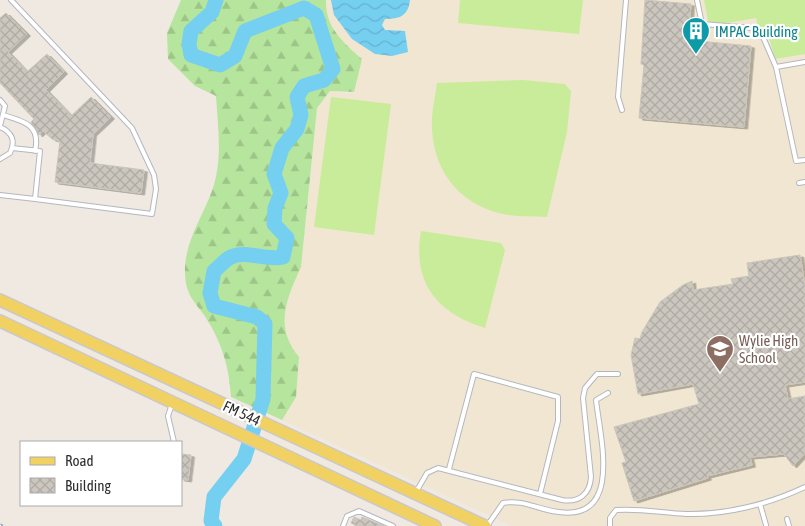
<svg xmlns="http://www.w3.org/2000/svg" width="805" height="526" font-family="'Asap Condensed',sans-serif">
<defs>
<pattern id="forest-firs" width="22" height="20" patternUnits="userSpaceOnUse" patternTransform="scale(1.25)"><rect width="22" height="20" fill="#b6e59e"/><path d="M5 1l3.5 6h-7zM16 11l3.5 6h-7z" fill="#9dc588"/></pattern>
<pattern id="water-waves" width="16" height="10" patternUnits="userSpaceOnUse" patternTransform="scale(1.25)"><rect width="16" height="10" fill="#75cff0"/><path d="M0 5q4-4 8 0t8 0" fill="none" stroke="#66b2ce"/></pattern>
<pattern id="building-cross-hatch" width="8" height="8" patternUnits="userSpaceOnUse" patternTransform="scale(1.25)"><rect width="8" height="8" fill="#cbc7bf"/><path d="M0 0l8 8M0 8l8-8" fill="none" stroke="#afaba4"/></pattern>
<filter id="shadow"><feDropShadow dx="3.5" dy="2" stdDeviation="0" flood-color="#0004"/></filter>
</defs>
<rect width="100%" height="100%" fill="#efe9e1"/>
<path fill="#f0e6d1" d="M326,0H805V526H512L282,420L296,397L299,357L288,344L284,314L291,288L301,267L317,108L330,91L350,94L362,59L338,37L326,14Z"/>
<path fill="url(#forest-firs)" d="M181,0H326C325,27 343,42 362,59L354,92L330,91L317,108L301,267C286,300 274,327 299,357L296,397L282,420L231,397C229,370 225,353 212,328C199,302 184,301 185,267C186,241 203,215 212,191C223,160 218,128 216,96L195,86L168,59L167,33Z"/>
<path fill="#c9ec9a" d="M460,0H583L579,34L458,23Z
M704,0H805V54L775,59L766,27H758L756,18L709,26Z
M523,80L565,84L571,91L567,132L547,217C534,216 521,217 509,215C463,208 434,174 432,129C431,114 435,98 437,83Z
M331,97L391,104L374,235L314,227Z
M421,231L501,243L505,250L485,328C437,313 412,283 421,231Z"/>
<path fill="url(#water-waves)" d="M331,0H410C408,16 400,19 385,19L382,25L385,30L405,31L408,52L392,56L375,54L352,39L334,15Z"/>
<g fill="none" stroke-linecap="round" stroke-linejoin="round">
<path stroke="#75cff0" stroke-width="15" d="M215,526L211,521L214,497L244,459L263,399L265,324L257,317L214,306L210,293L214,271C219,267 223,262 229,258C244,249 265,261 283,257L287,238L274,224L275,208L281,193L274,174L282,148L297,129L301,115L297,97L304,86L324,80L333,69L316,15L304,8L245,31L235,56L220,65L191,55L189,44L191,31L212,12L216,0"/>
</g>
<path fill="url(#building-cross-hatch)" stroke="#cbc5ba" filter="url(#shadow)" d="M645,0L691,4L688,40L751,46L744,127L639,118L644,65L641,64Z
M6,13L27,34L8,52L27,72L47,54L64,72L46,90L71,116L91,97L111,117L93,134L90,163L144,170L141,193L55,182L60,141L52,139L43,131L39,135L31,122L34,119L0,83V18Z
M800,255L805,286V382L785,385L788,399L805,396V453L793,466L784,454L750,457L752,465L707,476L708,478L634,501L622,463L626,462L614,427L699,404L693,384L638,394L631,355L635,338L640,339L642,332L660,302L683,285L692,281L693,290L733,284L731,279L749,276L747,263Z
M181,454L191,455L188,480L181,479Z
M354,517L361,520L362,517L384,526H357L351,523Z"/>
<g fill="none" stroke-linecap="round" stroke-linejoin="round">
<defs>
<path id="service" d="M11,0L132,128L154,175L156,189L152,214L35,199L40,151L12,148
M697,0L702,24L752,28L763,37L776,67
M805,62L776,67L796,161L805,160
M0,100L5,106L0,126
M622,110L618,97L626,0
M3,115C24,121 41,125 35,151
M0,127C12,132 16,141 10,153L0,159
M799,183L805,182
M0,195L35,199
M172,404L168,416L174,442
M449,469L474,374L558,397V421L540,494
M416,492L427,473L438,468L562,500C579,503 590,494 591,477L583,398L585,388L597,374H618
M760,504L766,525
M787,519L789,526
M343,526L347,516L359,511L393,526
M487,526L503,503C523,499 539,510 559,512C623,521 600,437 596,400L608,393
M610,526V518L616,510C639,508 663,513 686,514C726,515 769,504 805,487"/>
<path id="primary" d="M0,300L485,526
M0,321L435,526"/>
</defs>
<use href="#service" stroke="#b4b7c1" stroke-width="6"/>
<use href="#primary" stroke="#c9c9c9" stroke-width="14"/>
<use href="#service" stroke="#fff" stroke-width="4"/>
<use href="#primary" stroke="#f2d163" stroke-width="11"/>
<defs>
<path id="rail" d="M0,526H1"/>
</defs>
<use href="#rail" stroke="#a3a6b8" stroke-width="4.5"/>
<use href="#rail" stroke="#fff" stroke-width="2.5" stroke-dasharray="8" stroke-linecap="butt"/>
</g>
<defs>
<symbol id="building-pin" viewBox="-11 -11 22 30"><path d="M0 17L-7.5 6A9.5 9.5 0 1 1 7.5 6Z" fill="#0f9aa8" stroke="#fff"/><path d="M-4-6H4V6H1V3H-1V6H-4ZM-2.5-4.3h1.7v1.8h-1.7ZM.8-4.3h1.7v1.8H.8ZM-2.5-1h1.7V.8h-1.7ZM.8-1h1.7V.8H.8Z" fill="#fff"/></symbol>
<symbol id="school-pin" viewBox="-11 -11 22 30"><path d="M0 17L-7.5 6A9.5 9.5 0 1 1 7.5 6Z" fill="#8d6e63" stroke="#fff"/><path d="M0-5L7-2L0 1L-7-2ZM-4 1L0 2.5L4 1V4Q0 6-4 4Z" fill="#fff"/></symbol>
</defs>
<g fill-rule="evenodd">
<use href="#building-pin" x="680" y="15" width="32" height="43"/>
<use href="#school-pin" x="704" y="333" width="32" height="43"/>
</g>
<g text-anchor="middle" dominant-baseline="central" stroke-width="4.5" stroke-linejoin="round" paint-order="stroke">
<g font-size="15" fill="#0d838f" stroke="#fff" text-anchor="start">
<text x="715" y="31">IMPAC Building</text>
</g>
<g font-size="15" fill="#785e54" stroke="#fff" text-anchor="start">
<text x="739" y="340">Wylie High<tspan x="739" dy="17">School</tspan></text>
</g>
<g font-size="15" fill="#2e2e2e" stroke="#fff">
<text transform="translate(242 413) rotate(25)">FM 544</text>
</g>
</g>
<rect x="20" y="441" width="162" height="65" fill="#ffffff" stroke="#ababab"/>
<rect x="30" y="457" width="25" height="8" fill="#f2d163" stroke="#ababab"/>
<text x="65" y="466" font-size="15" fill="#2e2e2e">Road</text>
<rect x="30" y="478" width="25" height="15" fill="url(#building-cross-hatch)" stroke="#ababab"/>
<text x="65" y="491" font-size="15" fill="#2e2e2e">Building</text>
</svg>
